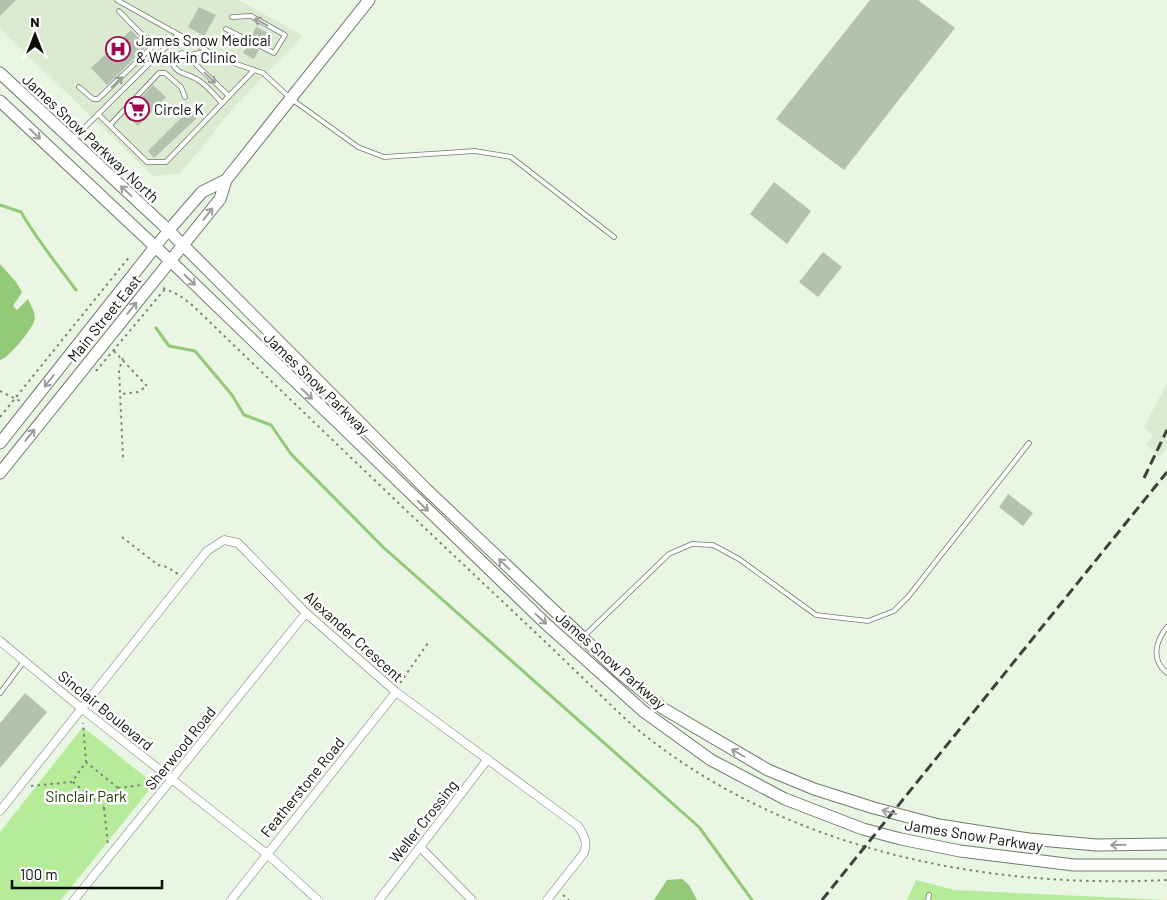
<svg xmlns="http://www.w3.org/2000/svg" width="1167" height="900" font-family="Barlow,sans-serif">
<rect width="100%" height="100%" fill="#e9f6e3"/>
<path fill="#daebd2" d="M0,0H239L303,36L235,106L180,174L153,176L0,29Z
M1167,383V448L1160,457L1146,445L1153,436L1144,427Z"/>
<path fill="#b6eb9a" d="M83,727L154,784L61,900H0V832Z
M916,880L954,890L1167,900H907Z"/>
<path fill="#93c877" d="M0,264L16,282L22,292L13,306L17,310L28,299C31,306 37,314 34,322C30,331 10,357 0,360Z
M682,879L689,885L697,900H654L667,880Z"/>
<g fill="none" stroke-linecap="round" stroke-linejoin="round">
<path stroke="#93c877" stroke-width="3" d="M0,205L21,212C37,240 57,264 76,290
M156,328L169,346L195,351L232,395L244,415L271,425L291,454L383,547L699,827L752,900"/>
</g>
<path fill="#b5c1af" d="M0,0H16L0,16Z
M870,0H918L955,28L844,170L776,119Z
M199,7L216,15L204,36L188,27Z
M256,27L268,33L262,43L251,37Z
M131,30L147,46L107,85L91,68Z
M248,44L259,50L254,59L243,53Z
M153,85L166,97L138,126L126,114Z
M190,109L198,117L154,158L148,151Z
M774,182L811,211L787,244L750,214Z
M823,252L842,267L818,297L799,282Z
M1008,494L1033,513L1023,526L999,507Z
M25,693L47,712L0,768V723Z"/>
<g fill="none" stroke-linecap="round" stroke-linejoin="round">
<defs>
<path id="service" d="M117,0L222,59L263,73L290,98L358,147L384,157L475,151L511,157L614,237
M226,29L274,53L285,35L251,16L232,17
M187,56L207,51
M79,87L93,99H98L151,48V44L119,11
M222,103C215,96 207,85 198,80C188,73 176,75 172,62L182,53L187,56L229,96
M98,114L147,162H166L254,70
M110,125L159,73H165L181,87L185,97
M73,139L178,35
M1167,627C1155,642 1151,660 1167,673
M584,636L669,554L692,544L713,545L739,559L816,615L868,621L894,611L908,597L1029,443
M0,693L25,660
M928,900L929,895"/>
<path id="minor" d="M0,641L81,708L267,854L318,900
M0,811L207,551L224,540L238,543L306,613L396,692L578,826C584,835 588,842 584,853L547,900
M420,847L472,900
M74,900L306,613
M231,900L396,692
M379,900L488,759"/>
<path id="tertiary" d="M155,247L168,231"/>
<path id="secondary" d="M0,73L162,224L426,489L619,672L664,709L768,770L814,789L874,808L939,825L1029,839L1096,845L1167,844
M0,101L180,270L545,623L643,711L711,760L785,799L863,829L901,839L960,851L1074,865H1167
M168,231L202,192L226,180
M0,443L155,247
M0,473L220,199L226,180L369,0"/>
</defs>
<use href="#service" stroke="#707b6b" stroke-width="5.5"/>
<use href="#minor" stroke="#707b6b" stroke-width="9"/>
<use href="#tertiary" stroke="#707b6b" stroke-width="12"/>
<use href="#secondary" stroke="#707b6b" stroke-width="13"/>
<path stroke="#7b8477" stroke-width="2" stroke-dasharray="2.5 4" stroke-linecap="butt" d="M163,288L179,295L192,305C289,398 385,491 483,583C518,616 552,648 586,681C606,700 625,720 647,737C793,851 986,889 1167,880
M114,351L147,386L138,392L121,394
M123,358L119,370L123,458
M96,371L165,289
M0,391L20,401
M0,417L130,256
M122,537L158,565L167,567L178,574
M400,683L428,643
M73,782L104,808L118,788L86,762
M31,786L72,782L86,762L83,723
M118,788L158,783
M104,808L108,845
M563,895L569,900"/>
<use href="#service" stroke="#fff" stroke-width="4"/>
<use href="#minor" stroke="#fff" stroke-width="8"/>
<use href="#tertiary" stroke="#fff" stroke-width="10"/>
<use href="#secondary" stroke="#fff" stroke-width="11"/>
<path stroke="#3d433a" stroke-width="3" stroke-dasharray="10 5" stroke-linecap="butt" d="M1144,478L1167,430
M822,900L1167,472"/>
</g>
<defs><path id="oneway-shaft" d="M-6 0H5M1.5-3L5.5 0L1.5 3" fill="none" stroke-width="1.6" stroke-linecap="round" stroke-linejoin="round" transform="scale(1.25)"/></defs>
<g stroke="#9d9e9c">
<use href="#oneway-shaft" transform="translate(261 22) rotate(-151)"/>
<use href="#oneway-shaft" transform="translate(210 78) rotate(44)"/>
<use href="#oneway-shaft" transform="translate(117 82) rotate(-45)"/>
<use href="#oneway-shaft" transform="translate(35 134) rotate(44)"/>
<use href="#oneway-shaft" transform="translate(126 191) rotate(-137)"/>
<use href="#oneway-shaft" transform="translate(208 214) rotate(-52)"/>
<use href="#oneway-shaft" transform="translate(190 280) rotate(44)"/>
<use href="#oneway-shaft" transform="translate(132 308) rotate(-51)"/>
<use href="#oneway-shaft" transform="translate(49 381) rotate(128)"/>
<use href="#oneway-shaft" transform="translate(307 394) rotate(44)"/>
<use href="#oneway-shaft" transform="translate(30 435) rotate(-51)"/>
<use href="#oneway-shaft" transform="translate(423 506) rotate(44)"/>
<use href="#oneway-shaft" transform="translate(504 564) rotate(-136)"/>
<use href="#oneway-shaft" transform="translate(541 619) rotate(43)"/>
<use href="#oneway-shaft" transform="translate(738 753) rotate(-150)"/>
<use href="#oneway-shaft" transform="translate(889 812) rotate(-165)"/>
<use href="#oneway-shaft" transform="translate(1118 845) rotate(179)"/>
</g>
<defs>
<symbol id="hospital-ring" viewBox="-11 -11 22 22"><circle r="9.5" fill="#fefefe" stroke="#a10a4e" stroke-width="1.5"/><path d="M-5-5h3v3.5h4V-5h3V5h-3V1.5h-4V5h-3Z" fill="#a10a4e"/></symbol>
<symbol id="supermarket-ring" viewBox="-11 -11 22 22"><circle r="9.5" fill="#fefefe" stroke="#a10a4e" stroke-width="1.5"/><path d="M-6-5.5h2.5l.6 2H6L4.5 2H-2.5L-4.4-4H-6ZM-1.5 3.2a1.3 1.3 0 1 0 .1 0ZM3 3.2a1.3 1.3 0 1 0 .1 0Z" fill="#a10a4e"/></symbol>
</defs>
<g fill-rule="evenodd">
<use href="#hospital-ring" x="104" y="35" width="28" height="28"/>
<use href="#supermarket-ring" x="123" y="95" width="28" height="28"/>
</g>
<g text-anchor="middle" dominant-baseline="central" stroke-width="5" stroke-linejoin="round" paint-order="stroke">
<g font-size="15" fill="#090d07" stroke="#fefefe" text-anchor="start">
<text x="136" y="40">James Snow Medical<tspan x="136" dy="17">&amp; Walk-in Clinic</tspan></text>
<text x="154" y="109">Circle K</text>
</g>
<g font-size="15" fill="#090d07" stroke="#fefefe">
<text transform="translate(91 138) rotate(43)">James Snow Parkway North</text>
<text transform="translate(104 318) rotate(-51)">Main Street East</text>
<text transform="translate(317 383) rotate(44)">James Snow Parkway</text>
<text transform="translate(354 636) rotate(42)">Alexander Crescent</text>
<text transform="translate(611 660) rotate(41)">James Snow Parkway</text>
<text transform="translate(106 710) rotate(39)">Sinclair Boulevard</text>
<text transform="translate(180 748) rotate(-51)">Sherwood Road</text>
<text transform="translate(302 787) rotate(-51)">Featherstone Road</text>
<text transform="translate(423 821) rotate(-52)">Weller Crossing</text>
<text transform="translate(974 835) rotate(9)">James Snow Parkway</text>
</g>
<g font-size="15" fill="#214208" stroke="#fefefe">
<text x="86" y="796">Sinclair Park</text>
</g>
</g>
<g transform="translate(35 35)" stroke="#fefefe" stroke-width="4" paint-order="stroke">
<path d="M0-4L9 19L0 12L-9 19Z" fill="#090d07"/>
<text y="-8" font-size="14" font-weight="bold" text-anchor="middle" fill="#090d07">N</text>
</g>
<path d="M12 880v8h150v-8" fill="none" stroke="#090d07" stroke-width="2.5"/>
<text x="20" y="880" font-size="15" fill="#090d07" stroke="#fefefe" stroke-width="4" paint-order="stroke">100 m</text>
</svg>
